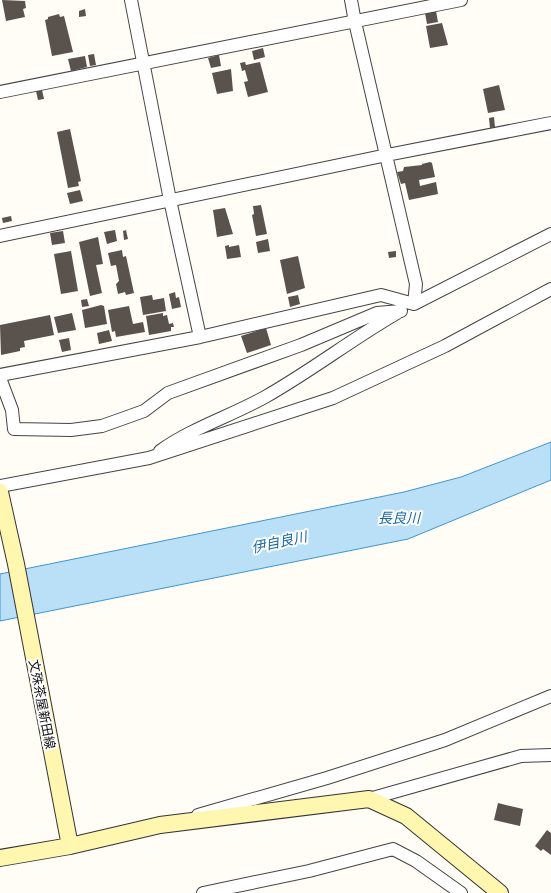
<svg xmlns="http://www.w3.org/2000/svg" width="551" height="893" font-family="Georgia,'Noto Sans JP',serif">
<rect width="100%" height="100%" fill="#fffdf5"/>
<path fill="#b9e0f7" stroke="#3f96cf" d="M551,442V480L408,539L0,621V574L404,492L461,477Z"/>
<path fill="#5a524d" d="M2,0L25,1L26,8L23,9L25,17L6,21Z
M85,9L86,16L79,17V11Z
M436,11L438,22L427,24L425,13Z
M59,14L60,17L64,16L73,52L52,56L45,20L48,19V17Z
M442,23L448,45L430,48L426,26Z
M263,48L265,57L254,60L252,51Z
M94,54L96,65L90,66L88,55Z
M219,55L221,66L211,68L208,58Z
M85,56L87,67L71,71L68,59Z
M245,62L246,65L260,62L268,92L248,97L244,82L248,81L245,70L242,71L240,63Z
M231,69L233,91L217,94L212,73Z
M499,85L505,110L488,113L483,89Z
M42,90L44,99L38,100L36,91Z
M494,117L495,127L490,128L489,118Z
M70,129L81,181L78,182L79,186L68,188L57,132Z
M430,162L432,163L435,177L419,180L420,186L436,182L438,194L409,200L405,183L401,184L397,172L403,171L404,167L422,165V164Z
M80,190L83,201L70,204L67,193Z
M261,205L267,234L256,236L252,215L254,214L253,206Z
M225,208L233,234L217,237L213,210Z
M11,216L12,221L3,223L2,218Z
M115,230L117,241L107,244L104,232Z
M126,230L128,239L124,240L123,231Z
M63,231L65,243L52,245L50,233Z
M98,237L103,264L96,265L102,293L90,296L79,242Z
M268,239L270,251L258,253L256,242Z
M229,245V247L239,245L241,257L227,259L225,246Z
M122,250L123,257L126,256L134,293L126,295L125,292L118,294L116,284L119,281L116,265L111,266L108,253Z
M71,251L78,291L61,294L54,254Z
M396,251V257L389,258L388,252Z
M298,256L305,288L287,294L280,260Z
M175,292L176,298L179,297L181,307L172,309L169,294Z
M152,295L153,300L164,298L166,311L143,315L140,297Z
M298,295L300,304L290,307L288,297Z
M87,299L89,306L82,307L81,300Z
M101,305L104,306L107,324L85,328L82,310Z
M129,306L133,324L143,322L145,332L116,337L115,331L112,332L108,310Z
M72,313L76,330L58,333L54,317Z
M163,313V316L167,315L169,324L173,323L174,327H171V331L149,335L146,316Z
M50,315L54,335L24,341L25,347L20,348V351L1,355L0,325Z
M266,328L271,345L247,353L241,336Z
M109,330L112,341L99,344L97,333Z
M69,338L71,350L62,352L59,340Z
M498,803L523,809L520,826L494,820Z
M547,830L551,833V855L543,849L541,851L535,846Z"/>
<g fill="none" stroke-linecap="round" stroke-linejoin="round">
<defs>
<path id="street" d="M131,0L170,200L200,337
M351,0L355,22L416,284L414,304L551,234
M0,92L461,0
M0,236L387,155L551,123
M0,375L200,337L381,295L414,304
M0,378L12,410L14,429L71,430L102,426L144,411L168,393L301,345L377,313L401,311
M160,451C192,428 231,416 265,397C311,371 352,339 397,313
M0,486L149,458L333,398L445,346L551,289
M369,799L521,756L551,755
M198,815L327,778L445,740L551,696
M203,893L309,871L393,849L416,861L461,893"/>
<path id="secondary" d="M0,492L16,564L70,846
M0,858L70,846L160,825L369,799L406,816L500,893"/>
</defs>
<use href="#street" stroke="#444" stroke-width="14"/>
<use href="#secondary" stroke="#333" stroke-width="18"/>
<use href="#street" stroke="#fff" stroke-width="12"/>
<use href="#secondary" stroke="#fff6b0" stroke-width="16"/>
</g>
<g text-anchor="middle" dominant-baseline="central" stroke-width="4" stroke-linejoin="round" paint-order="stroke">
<g font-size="13" fill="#111" stroke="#fff">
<text transform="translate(43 704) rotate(79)">文殊茶屋新田線</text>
</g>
<g font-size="14" font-style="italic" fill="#1768a6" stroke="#fff">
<text x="399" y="517">長良川</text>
<text transform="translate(279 541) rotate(-12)">伊自良川</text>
</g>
</g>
</svg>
